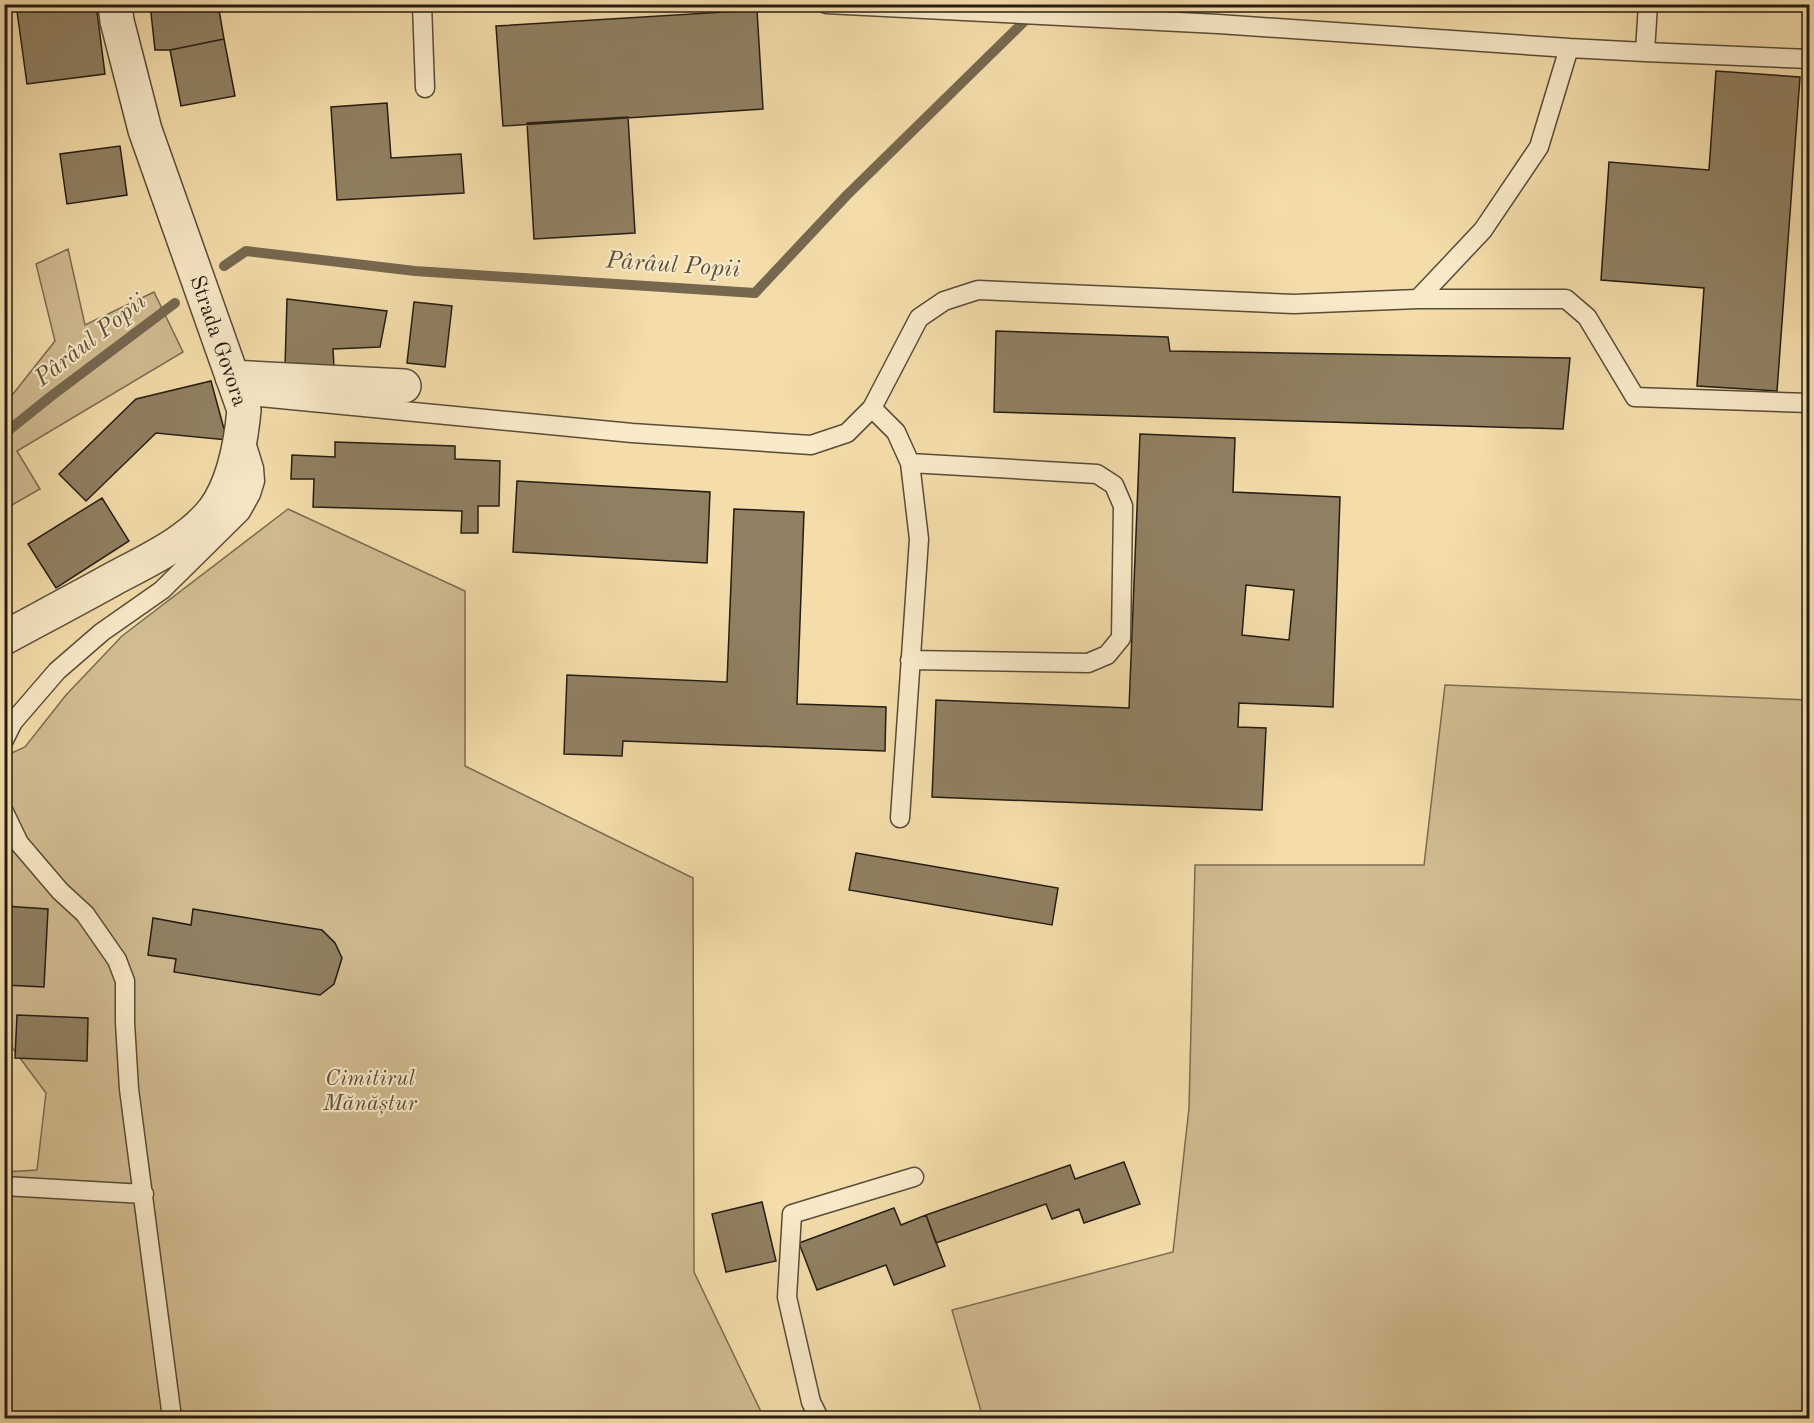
<svg xmlns="http://www.w3.org/2000/svg" width="1814" height="1423" font-family="'Old Standard TT',serif">
<rect width="100%" height="100%" fill="#f4ddab"/>
<filter id="stains"><feTurbulence type="fractalNoise" baseFrequency=".00333" numOctaves="4"/><feColorMatrix values="0 0 0 0 .2 0 0 0 0 .09 0 0 0 0 .02 0 0 0 .5 -.17"/></filter>
<radialGradient id="worn" r=".72"><stop offset=".6" stop-color="#630" stop-opacity="0"/><stop offset="1" stop-color="#630" stop-opacity=".3"/></radialGradient>
<path fill="#d1bc91" stroke="#7a6c52" stroke-width="1.5" d="M68,249L85,325L154,292L183,352L17,451L40,489L5,509V404L55,341L36,264Z
M288,509L465,591V766L693,878L694,1272L764,1418H5V1172L37,1170L46,1093L5,1038V756L25,747L66,695L122,636Z
M1445,685L1809,700V1418H983L952,1310L1173,1252L1189,1108L1195,865H1424Z"/>
<g fill="none" stroke-linecap="round" stroke-linejoin="round">
<path stroke="#76684f" stroke-width="10" d="M224,266L246,251L415,271L755,293L847,195L1042,4
M4,434L50,397L175,303"/>
</g>
<path fill="#908062" stroke="#241c12" stroke-width="1.5" fill-rule="evenodd" d="M16,4H96L105,74L27,84Z
M150,4H218L224,39L170,50H155Z
M757,10L763,109L503,126L496,26Z
M224,39L235,96L181,106L170,50Z
M1716,71L1800,77L1777,391L1697,386L1704,288L1601,280L1609,162L1709,170Z
M387,103L391,158L461,154L464,193L337,200L331,107Z
M628,117L635,233L534,239L527,123Z
M120,146L127,195L67,204L60,154Z
M287,299L387,311L380,347L333,349L334,367H285Z
M414,302L452,306L445,367L407,363Z
M996,331L1168,337L1170,351L1570,358L1563,429L994,412Z
M211,381L227,440L156,433L86,501L59,474L136,399Z
M1140,434L1235,438L1233,492L1340,497L1333,707L1239,703L1238,727L1266,728L1262,810L932,797L936,700L1129,708ZM1246,585L1294,590L1289,640L1242,635Z
M335,442L455,446V459L500,461L499,506H478V533H461L462,511L313,507L314,479H291L292,455L335,457Z
M517,481L710,492L707,563L513,552Z
M102,498L129,541L56,588L28,544Z
M734,509L804,512L797,704L886,707L885,751L623,741L622,756L564,754L567,675L727,682Z
M856,853L1058,888L1052,925L849,890Z
M4,906L48,909L44,987L4,985Z
M193,909L322,930L335,943L342,958L334,984L320,995L174,972L176,959L148,955L153,918L191,925Z
M17,1015L88,1018L87,1061L15,1058Z
M1124,1162L1140,1204L1084,1223L1079,1209L1052,1219L1046,1204L936,1243L926,1215L1070,1165L1075,1179Z
M762,1202L776,1261L726,1272L712,1214Z
M894,1208L901,1225L926,1215L945,1266L894,1285L886,1265L817,1290L799,1243Z"/>
<g fill="none" stroke-linecap="round" stroke-linejoin="round">
<defs>
<path id="lane" d="M422,4L425,88
M826,4L1218,24L1569,48
M1645,52L1810,59
M1418,299H1566L1587,317L1635,397L1810,403
M239,395L632,433L811,445L847,433L872,408L919,318L944,301L978,290L1294,304L1418,299L1483,230L1539,147L1569,48L1645,52L1648,4
M872,408L896,432L910,463L919,539L900,818
M910,463L1097,474L1114,485L1123,506L1121,638L1107,655L1088,663L910,660
M4,740L13,722L57,671L102,632L162,590L241,512L251,494L255,481L254,468L245,439
M4,812L19,843L60,891L85,914L117,960L125,981V1023L129,1089L172,1418
M4,1186L144,1194
M819,1418L811,1402L787,1297L792,1214L914,1177"/>
<path id="street" d="M232,377L404,386
M4,638C41,618 77,599 113,579C148,560 189,542 214,510C234,483 241,442 244,410L145,130L117,21L115,4"/>
</defs>
<use href="#lane" stroke="#584c38" stroke-width="21"/>
<use href="#street" stroke="#584c38" stroke-width="36"/>
<use href="#lane" stroke="#f8e9c8" stroke-width="18"/>
<use href="#street" stroke="#f8e9c8" stroke-width="33"/>
</g>
<g text-anchor="middle" dominant-baseline="central" stroke-width="4.5" stroke-linejoin="round" paint-order="stroke">
<g font-size="22" fill="#241c12" stroke="#f8e9c8">
<text transform="translate(218 341) rotate(71)">Strada Govora</text>
</g>
<g font-size="22" font-style="italic" fill="#584c38" stroke="#f8e9c8">
<text x="370" y="1079">Cimitirul<tspan x="370" dy="25">Mănăștur</tspan></text>
</g>
<g font-size="24" font-style="italic" fill="#5b4f3a" stroke="#f8e9c8">
<text transform="translate(673 266) rotate(4)">Pârâul Popii</text>
<text transform="translate(91 341) rotate(-38)">Pârâul Popii</text>
</g>
</g>
<rect width="1814" height="1423" fill="none" stroke="#f4ddab" stroke-width="24"/>
<rect x="6" y="6" width="1802" height="1411" fill="none" stroke="#241c12" stroke-width="3"/>
<rect x="12" y="12" width="1790" height="1399" fill="none" stroke="#241c12" stroke-width="1.5"/>
<rect width="100%" height="100%" filter="url(#stains)"/>
<rect width="100%" height="100%" fill="url(#worn)"/>
</svg>
